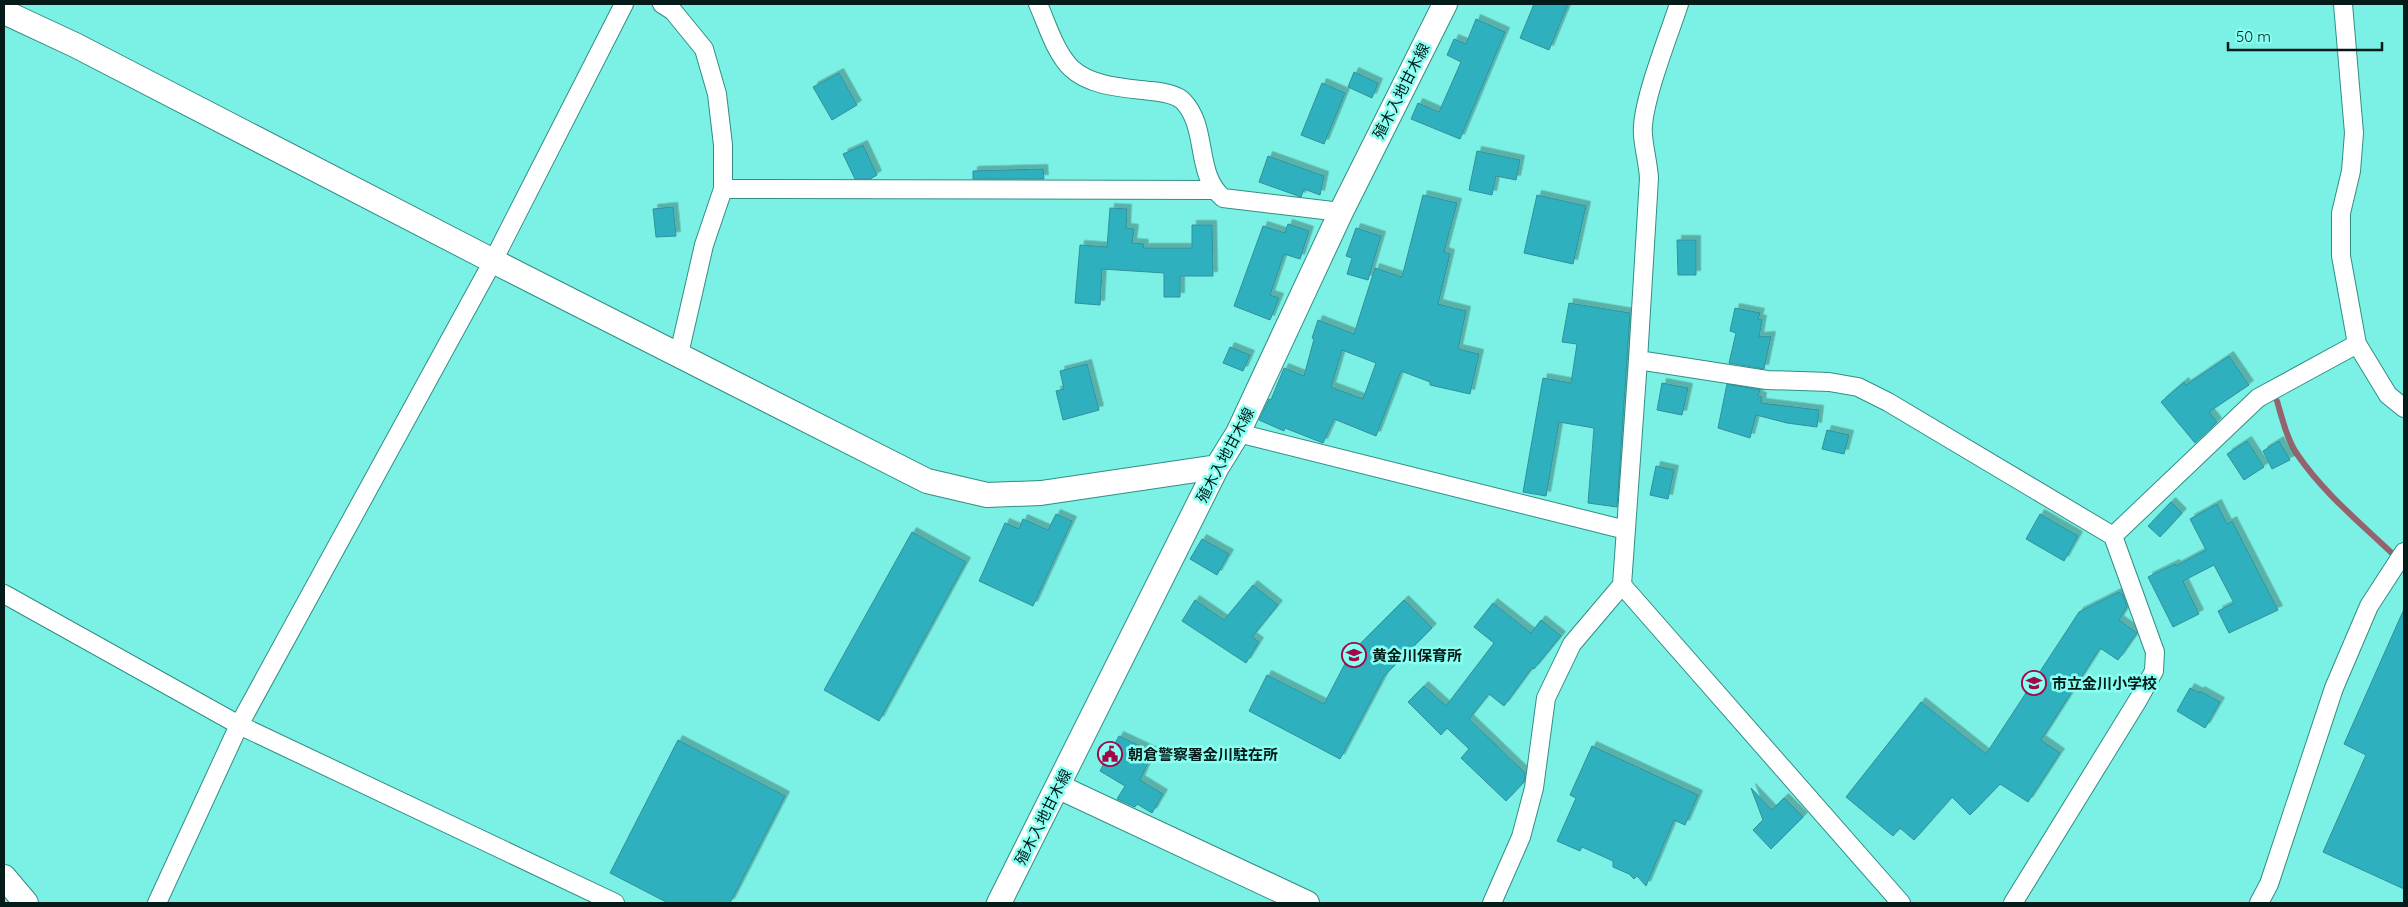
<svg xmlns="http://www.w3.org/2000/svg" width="2408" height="907" font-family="Quicksand,'Noto Sans JP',sans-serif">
<defs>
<filter id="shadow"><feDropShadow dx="4.5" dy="-4.5" stdDeviation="0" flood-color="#0004"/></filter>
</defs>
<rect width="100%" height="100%" fill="#7bf1e5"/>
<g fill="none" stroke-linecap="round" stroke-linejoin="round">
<path stroke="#95636e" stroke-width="6" d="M2277,401C2282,418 2287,439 2297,454C2324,494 2364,526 2398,559"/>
</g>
<path fill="#2eb0bf" stroke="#32909b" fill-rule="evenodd" filter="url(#shadow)" d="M1534,4H1568L1549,50L1520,38Z
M1476,19L1505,32L1460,139L1411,119L1418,103L1439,112L1461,62L1447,55L1454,39L1466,44Z
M1354,72L1378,83L1372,98L1348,87Z
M839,73L857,105L832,120L813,87Z
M1322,83L1345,93L1324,144L1301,135Z
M863,145L877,175L870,179H855L843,154Z
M1477,151L1520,160L1516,180L1496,176L1492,195L1469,190Z
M1268,156L1324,176L1320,195L1304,189L1301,197L1259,182Z
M1043,169L1044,179H973V171Z
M1423,195L1457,203L1444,252L1450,254L1438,304L1466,311L1458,349L1479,354L1470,394L1430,385V382L1401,371L1376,436L1334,419L1323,443L1285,428L1284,431L1259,420L1269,399L1271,400L1284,368L1304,376L1314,339L1312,338L1318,320L1354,334L1375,268L1402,277ZM1342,350L1376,363L1363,399L1331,387Z
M1537,195L1586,206L1573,264L1524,253Z
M673,207L676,236L656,237L653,209Z
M1110,208L1127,209L1126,228L1134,229L1132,243L1144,244L1143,248H1192V225H1212L1213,276H1180V297H1164V273L1102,269L1100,305L1075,303L1080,245L1107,247Z
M1288,224L1309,231L1300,259L1284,254L1270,295L1279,298L1270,320L1234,306L1263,226L1285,233Z
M1356,228L1381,236L1368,280L1347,274L1352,258L1346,256Z
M1677,240H1696V275H1678Z
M1569,303L1630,313L1617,507L1588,503L1594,428L1559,422L1546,496L1523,492L1543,378L1571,383L1577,344L1562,342Z
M1735,308L1760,313L1758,319L1762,320L1759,337L1771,336L1764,369L1729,363L1736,333L1730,331Z
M1230,347L1250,355L1243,371L1223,363Z
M2229,356L2249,385L2209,412L2217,422L2195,443L2161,402L2184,382L2186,385Z
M1087,364L1099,410L1063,420L1056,391L1064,389L1060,371Z
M1662,383L1688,388L1682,415L1657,410Z
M1727,384L1760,390L1758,396L1762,397L1761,403L1819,410L1817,427L1787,423L1756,415L1750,438L1718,428Z
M1827,430L1849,435L1844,454L1822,449Z
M2247,441L2264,467L2244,480L2227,454Z
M2279,441L2290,460L2272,469L2263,451Z
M1656,466L1674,470L1668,499L1650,495Z
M2171,502L2182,513L2160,537L2148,526Z
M2217,504L2227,524L2232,521L2278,610L2229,633L2218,611L2234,603L2214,565L2183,581L2199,614L2173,627L2148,577L2175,564L2176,566L2206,550L2190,519Z
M1056,514L1072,521L1033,606L979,581L1005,523L1019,529L1023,519L1048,530Z
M2040,514L2078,536L2064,561L2026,539Z
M912,532L966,562L879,721L824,690Z
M1202,539L1229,554L1217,575L1190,559Z
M1253,585L1278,605L1252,637L1259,642L1246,663L1182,621L1195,600L1224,620Z
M2119,592L2123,595L2127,607L2119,620L2137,633L2118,660L2100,648L2041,740L2060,753L2028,802L2000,784L1970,815L1952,797L1914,840L1900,828L1893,836L1846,797L1921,702L1986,754L2079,612Z
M1404,600L1432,628L1384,676L1340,759L1249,711L1267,675L1324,704L1350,654Z
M1493,603L1531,633L1541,620L1561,636L1534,669L1532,668L1504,706L1489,694L1469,719L1525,773L1524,782L1506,801L1461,758L1469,749L1447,728L1441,735L1408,702L1424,686L1446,706L1494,643L1474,627Z
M2404,609V889L2323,852L2366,755L2344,744Z
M2190,688L2199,693L2200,691L2220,702L2205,728L2177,711Z
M1119,736L1153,752L1140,780L1163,794L1152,813L1137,804L1135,807L1117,799L1125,786L1100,771Z
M678,740L785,796L730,903H668L610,873Z
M1592,746L1698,795L1685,825L1674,820L1646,886L1637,876L1634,879L1629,874L1613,867V861L1582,847L1580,851L1557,841L1576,798L1570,795Z
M1751,788L1772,810L1784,798L1803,817L1771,849L1753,830L1763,820Z"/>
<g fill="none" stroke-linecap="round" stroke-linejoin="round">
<defs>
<path id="street" d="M662,4L673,11L704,49L717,94L723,145V189L704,245L679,354
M1038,4C1047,24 1055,52 1071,68C1091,87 1126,88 1151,91C1161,92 1176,94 1183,101C1209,128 1194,173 1223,198L1341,212
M2343,4L2354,133L2351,171L2341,213V256L2357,344L2388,395L2404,408
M723,189L1214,190
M1638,360L1767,380L1829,382L1858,387L1888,402L2113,536L2155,652L2154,671L2138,700L2013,903
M1238,433L1626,530
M2113,536L2258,398L2357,344
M1622,585L1901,903
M4,594L239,725L615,903
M157,903L239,725L493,261L624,4
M1492,903L1521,837L1534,788L1546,698L1572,644L1622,585L1638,360L1649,178C1648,163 1644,149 1643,135C1640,106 1669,35 1679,4
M2259,903L2269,884L2334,688L2369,606L2404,552"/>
<path id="secondary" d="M4,12L75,45L493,261L927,481L987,495L1041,493L1217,467
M1059,787L1307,903
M4,877L26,903
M999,903L1217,467L1238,433L1341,212L1445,4"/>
</defs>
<use href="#street" stroke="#318e86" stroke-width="20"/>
<use href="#secondary" stroke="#318e86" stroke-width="26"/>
<use href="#street" stroke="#fff" stroke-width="18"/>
<use href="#secondary" stroke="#fff" stroke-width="24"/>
</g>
<defs>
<symbol id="school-ring" viewBox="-11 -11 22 22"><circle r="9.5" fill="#89fff2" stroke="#a10847" stroke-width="1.5"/><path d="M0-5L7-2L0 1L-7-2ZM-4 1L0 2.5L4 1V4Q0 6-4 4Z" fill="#a10847"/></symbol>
<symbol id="civic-ring" viewBox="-11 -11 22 22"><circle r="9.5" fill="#89fff2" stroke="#a10847" stroke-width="1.5"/><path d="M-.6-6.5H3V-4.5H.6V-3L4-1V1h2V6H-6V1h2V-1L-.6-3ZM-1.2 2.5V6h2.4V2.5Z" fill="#a10847"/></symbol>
</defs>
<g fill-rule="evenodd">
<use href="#school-ring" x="1340" y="641" width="28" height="28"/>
<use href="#school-ring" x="2020" y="669" width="28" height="28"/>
<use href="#civic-ring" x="1096" y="740" width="28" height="28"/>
</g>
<g text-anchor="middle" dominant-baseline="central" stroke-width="5" stroke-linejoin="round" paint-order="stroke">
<g font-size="15" fill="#031c1a" stroke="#89fff2">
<text transform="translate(1401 91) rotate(-63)">殖木入地甘木線</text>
<text transform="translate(1225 455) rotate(-62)">殖木入地甘木線</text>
<text transform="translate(1043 817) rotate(-63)">殖木入地甘木線</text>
</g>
<g font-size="15" font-weight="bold" fill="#031c1a" stroke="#89fff2" text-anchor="start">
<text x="1372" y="655">黄金川保育所</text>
<text x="2052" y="683">市立金川小学校</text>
<text x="1128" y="754">朝倉警察署金川駐在所</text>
</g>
</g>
<rect width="2408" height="907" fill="none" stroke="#031c1a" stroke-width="10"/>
<path d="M2228 42v8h154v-8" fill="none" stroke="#031c1a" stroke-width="2.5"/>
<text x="2236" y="42" font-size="15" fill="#031c1a" stroke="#89fff2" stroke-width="4" paint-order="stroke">50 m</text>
</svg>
